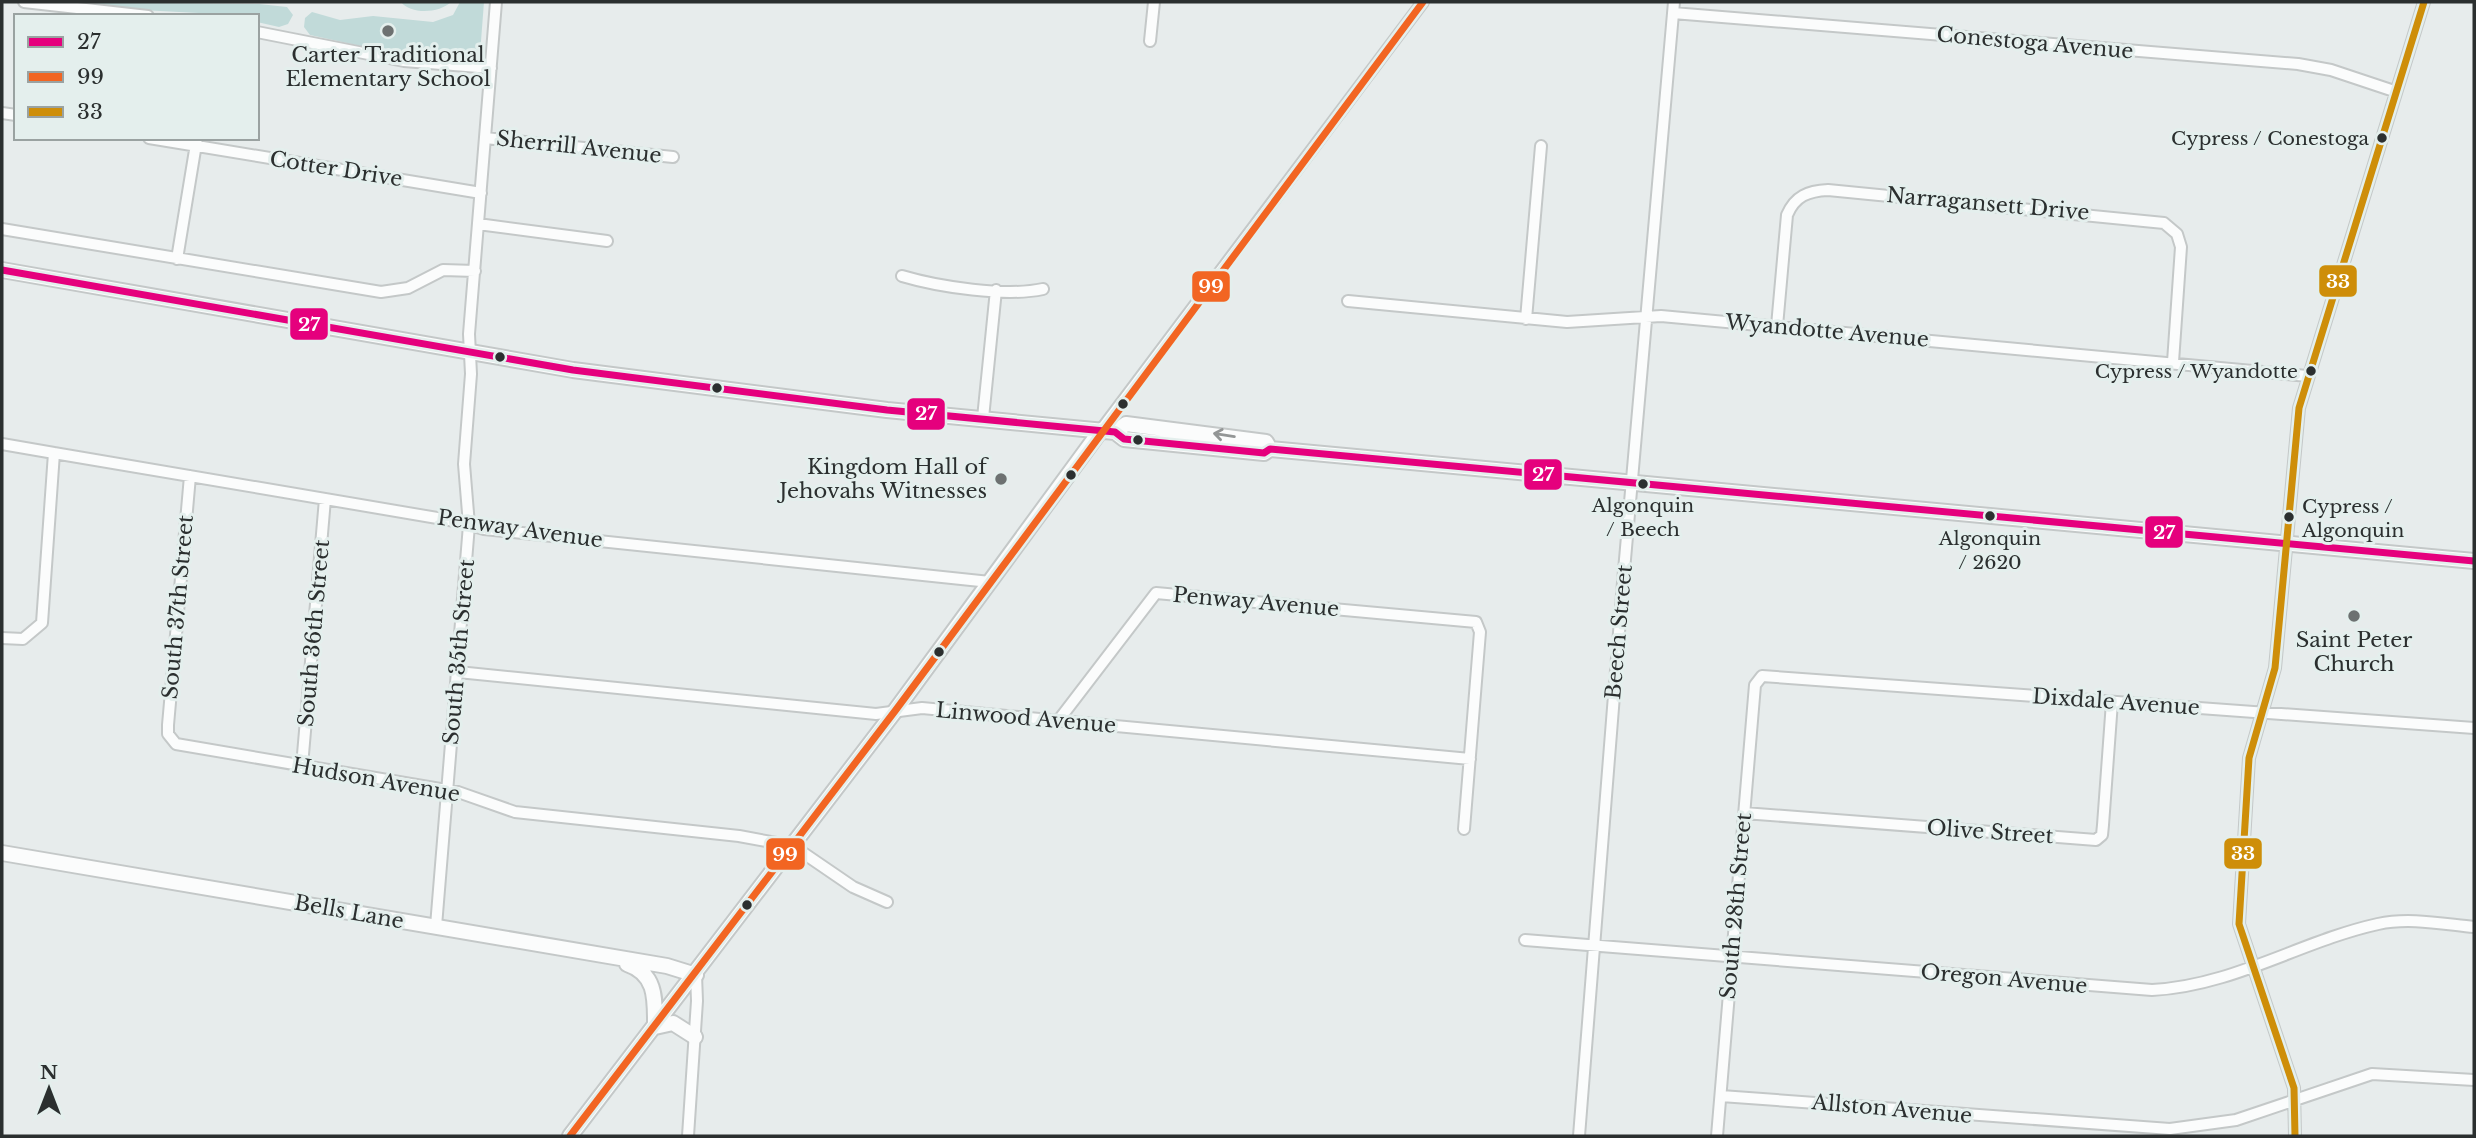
<svg xmlns="http://www.w3.org/2000/svg" width="2476" height="1138" font-family="'Libre Baskerville',serif">
<rect width="100%" height="100%" fill="#e7ecec"/>
<path fill="#c1dad9" d="M69,2L259,4L287,7L293,15L288,24L279,27L257,22V16L122,9Z
M401,2H451C440,13 411,15 401,2Z
M460,2H484L480,54L475,58L389,52L310,35L304,27L305,18L312,12L340,20L373,16L433,22L453,15Z"/>
<g fill="none" stroke-linecap="round" stroke-linejoin="round">
<defs>
<path id="minor" d="M24,2L148,16
M1673,13L2298,64L2331,70L2394,91
M257,32L404,61L491,68
M1150,41L1154,2
M2,113L16,115
M149,138L481,193
M485,138L673,157
M478,224L607,241
M2,229L381,292L408,288L443,270L475,271
M177,259L197,138
M902,276C939,287 1006,297 1043,289
M1348,301L1567,322L1661,316L2307,376
M1526,319L1541,146
M1777,326L1787,215C1795,196 1808,191 1828,190L2164,223L2177,234L2181,247L2173,362
M983,418L996,290
M1101,430L1423,2
M2,444L54,453L42,623L23,639L2,638
M54,453L455,521L484,529L990,582
M190,476L168,725V734L176,744L458,792L515,812L739,836L793,846L853,887L887,902
M458,672L876,714L922,708L1470,759
M1058,721L1156,593L1476,622L1480,632L1464,829
M302,766L325,499
M1744,813L2096,840L2102,835L2103,825L2112,702
M436,926L469,525L464,464L471,374L469,334L496,2
M1525,940L2152,990C2233,986 2301,941 2378,924C2409,917 2443,924 2474,927
M1721,1096L2170,1129L2236,1120L2372,1074L2474,1080
M688,1136L697,1001L696,975
M1579,1136L1623,582L1674,2
M1717,1136L1755,685L1762,676L2474,728
M2295,1136L2294,1088L2239,924L2249,758L2275,668L2299,408L2424,2"/>
<path id="major" d="M2,270L573,370L887,410L1115,432L1124,439L1264,453L1270,449L2474,561
M1115,432L1126,424L1266,442L1270,449
M2,853L667,966L696,975
M627,964C657,974 655,1000 655,1027L673,1023L695,1037
M570,1136L895,711L1101,430"/>
</defs>
<use href="#minor" stroke="#c4c8c8" stroke-width="14"/>
<use href="#major" stroke="#c4c8c8" stroke-width="18"/>
<use href="#minor" stroke="#fbfcfc" stroke-width="10"/>
<use href="#major" stroke="#fbfcfc" stroke-width="14"/>
<defs>
<path id="bus-1" d="M2,270L573,370L887,410L1115,432L1124,439L1264,453L1270,449L2474,561"/>
<path id="bus-2" d="M570,1136L895,711L1423,2"/>
<path id="bus-3" d="M2295,1136L2294,1088L2239,924L2249,758L2275,668L2299,408L2424,2"/>
</defs>
<use href="#bus-1" stroke="#e4efed" stroke-width="12"/>
<use href="#bus-2" stroke="#e4efed" stroke-width="12"/>
<use href="#bus-3" stroke="#e4efed" stroke-width="12"/>
<use href="#bus-1" stroke="#e5007d" stroke-width="7"/>
<use href="#bus-2" stroke="#f26522" stroke-width="7"/>
<use href="#bus-3" stroke="#ce8e09" stroke-width="7"/>
</g>
<defs><path id="oneway-shaft" d="M-6 0H5M1.5-3L5.5 0L1.5 3" fill="none" stroke-width="1.6" stroke-linecap="round" stroke-linejoin="round" transform="scale(1.75)"/></defs>
<use stroke="#939696" href="#oneway-shaft" transform="translate(1224 435) rotate(-171)"/>
<g fill="#6d7171" stroke="#e4efed" stroke-width="2.5">
<circle cx="388" cy="31" r="7"/>
<circle cx="1001" cy="479" r="7"/>
<circle cx="2354" cy="616" r="7"/>
</g>
<g fill="#2b2f2f" stroke="#e4efed" stroke-width="2.5">
<circle cx="2382" cy="138" r="6"/>
<circle cx="500" cy="357" r="6"/>
<circle cx="2311" cy="371" r="6"/>
<circle cx="717" cy="388" r="6"/>
<circle cx="1123" cy="404" r="6"/>
<circle cx="1138" cy="440" r="6"/>
<circle cx="1071" cy="475" r="6"/>
<circle cx="1643" cy="484" r="6"/>
<circle cx="1990" cy="516" r="6"/>
<circle cx="2289" cy="517" r="6"/>
<circle cx="939" cy="652" r="6"/>
<circle cx="747" cy="905" r="6"/>
</g>
<g text-anchor="middle" dominant-baseline="central" stroke-width="6" stroke-linejoin="round" paint-order="stroke">
<g font-size="19" fill="#2b2f2f" stroke="#e4efed" text-anchor="end">
<text x="2369" y="138">Cypress / Conestoga</text>
<text x="2298" y="371">Cypress / Wyandotte</text>
<text x="1643" y="505" text-anchor="middle">Algonquin<tspan x="1643" dy="24">/ Beech</tspan></text>
<text x="2302" y="506" text-anchor="start">Cypress /<tspan x="2302" dy="24">Algonquin</tspan></text>
<text x="1990" y="538" text-anchor="middle">Algonquin<tspan x="1990" dy="24">/ 2620</tspan></text>
</g>
<g font-size="21" fill="#2b2f2f" stroke="#e4efed">
<text transform="translate(2035 43) rotate(5)">Conestoga Avenue</text>
<text transform="translate(579 147) rotate(6)">Sherrill Avenue</text>
<text transform="translate(336 169) rotate(9)">Cotter Drive</text>
<text transform="translate(1988 204) rotate(5)">Narragansett Drive</text>
<text transform="translate(1827 331) rotate(5)">Wyandotte Avenue</text>
<text transform="translate(520 529) rotate(8)">Penway Avenue</text>
<text transform="translate(1256 602) rotate(5)">Penway Avenue</text>
<text transform="translate(178 607) rotate(-85)">South 37th Street</text>
<text transform="translate(1619 632) rotate(-85)">Beech Street</text>
<text transform="translate(314 633) rotate(-85)">South 36th Street</text>
<text transform="translate(459 652) rotate(-85)">South 35th Street</text>
<text transform="translate(2116 702) rotate(4)">Dixdale Avenue</text>
<text transform="translate(1026 718) rotate(5)">Linwood Avenue</text>
<text transform="translate(376 780) rotate(10)">Hudson Avenue</text>
<text transform="translate(1990 832) rotate(4)">Olive Street</text>
<text transform="translate(1736 906) rotate(-85)">South 28th Street</text>
<text transform="translate(349 912) rotate(10)">Bells Lane</text>
<text transform="translate(2004 979) rotate(5)">Oregon Avenue</text>
<text transform="translate(1892 1109) rotate(5)">Allston Avenue</text>
</g>
<g font-size="21" fill="#2b2f2f" stroke="#e4efed">
<text x="388" y="55">Carter Traditional<tspan x="388" dy="24">Elementary School</tspan></text>
<text x="987" y="467" text-anchor="end">Kingdom Hall of<tspan x="987" dy="24">Jehovahs Witnesses</tspan></text>
<text x="2354" y="640">Saint Peter<tspan x="2354" dy="24">Church</tspan></text>
</g>
</g>
<g stroke="#e4efed" stroke-width="2.5">
<rect x="2318" y="264" width="40" height="34" rx="7" fill="#ce8e09"/>
<rect x="1191" y="270" width="40" height="33" rx="7" fill="#f26522"/>
<rect x="289" y="307" width="40" height="34" rx="7" fill="#e5007d"/>
<rect x="906" y="397" width="40" height="34" rx="7" fill="#e5007d"/>
<rect x="1523" y="458" width="40" height="33" rx="7" fill="#e5007d"/>
<rect x="2144" y="515" width="40" height="34" rx="7" fill="#e5007d"/>
<rect x="2223" y="837" width="40" height="33" rx="7" fill="#ce8e09"/>
<rect x="765" y="837" width="41" height="34" rx="7" fill="#f26522"/>
</g>
<g font-size="19" text-anchor="middle" font-weight="bold" fill="#fff">
<text x="2338" y="288">33</text>
<text x="1211" y="293">99</text>
<text x="309" y="331">27</text>
<text x="926" y="420">27</text>
<text x="1543" y="481">27</text>
<text x="2164" y="539">27</text>
<text x="2243" y="860">33</text>
<text x="785" y="861">99</text>
</g>
<rect width="2476" height="1138" fill="none" stroke="#2b2f2f" stroke-width="7"/>
<rect x="14" y="14" width="245" height="126" fill="#e4efed" stroke="#9aa2a1" stroke-width="2"/>
<rect x="28" y="37" width="35" height="10" fill="#e5007d" stroke="#9aa2a1" stroke-width="2"/>
<text x="77" y="49" font-size="21" fill="#2b2f2f">27</text>
<rect x="28" y="72" width="35" height="10" fill="#f26522" stroke="#9aa2a1" stroke-width="2"/>
<text x="77" y="84" font-size="21" fill="#2b2f2f">99</text>
<rect x="28" y="107" width="35" height="10" fill="#ce8e09" stroke="#9aa2a1" stroke-width="2"/>
<text x="77" y="119" font-size="21" fill="#2b2f2f">33</text>
<g transform="translate(49 1089)" stroke="#e4efed" stroke-width="5" paint-order="stroke">
<path d="M0-5L12 26L0 18L-12 26Z" fill="#2b2f2f"/>
<text y="-10" font-size="19" font-weight="bold" text-anchor="middle" fill="#2b2f2f">N</text>
</g>
</svg>
